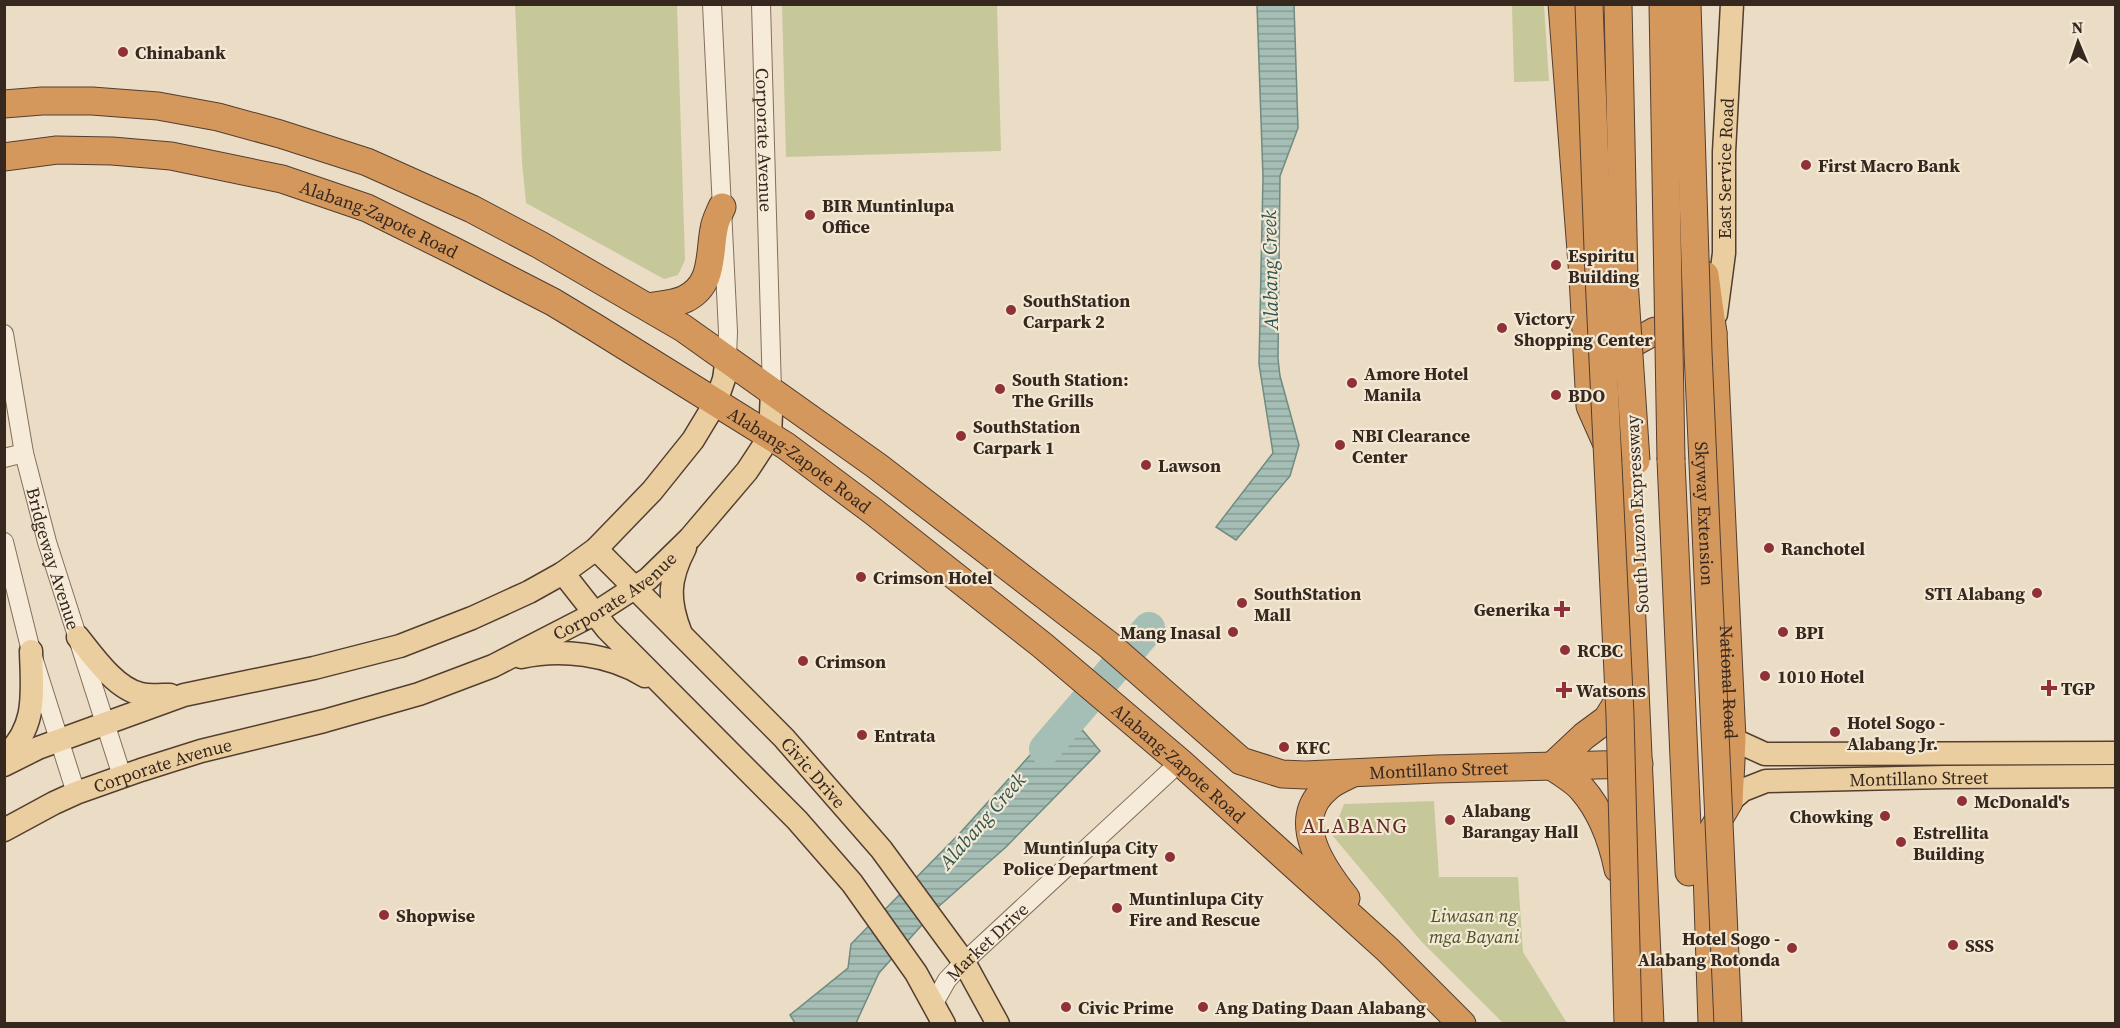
<svg xmlns="http://www.w3.org/2000/svg" width="2120" height="1028" font-family="'Source Serif 4',serif">
<defs>
<pattern id="water-rules" width="6" height="5" patternUnits="userSpaceOnUse" patternTransform="scale(1.5)"><rect width="6" height="5" fill="#a6bfb6"/><path d="M0 2.5h6" fill="none" stroke="#889b93"/></pattern>
</defs>
<rect width="100%" height="100%" fill="#ebddc5"/>
<path fill="#c6c89a" d="M515,5H677L685,260L678,275L664,279L526,203L522,162Z
M782,5H997L1001,151L786,157Z
M1512,5H1544L1549,81L1514,82Z
M1434,801L1439,877H1518L1523,952L1567,1023H1503L1421,941L1332,835L1344,804Z"/>
<path fill="url(#water-rules)" stroke="#6e8c82" stroke-width="1.5" d="M1257,5H1294L1298,128L1280,176L1278,359L1280,376L1299,445L1290,476L1236,540L1216,527L1273,453L1259,364L1263,177Z
M1068,713L1100,751L1006,847L938,907L879,973L856,1023H795L790,1015L848,968L851,944L960,833Z"/>
<g fill="none" stroke-linecap="round" stroke-linejoin="round">
<path stroke="#a6bfb6" stroke-width="32" d="M1045,749L1149,628"/>
<defs>
<g id="minor">
<path d="M712,4L728,332L727,358"/>
<path id="s1" d="M761,4L772,391"/>
<path id="s2" d="M4,334L24,453L47,542L122,776"/>
<path d="M4,458L24,453"/>
<path d="M4,542L31,651L76,793"/>
<path id="s3" d="M934,1003L947,980L964,962L1180,762"/>
</g>
<g id="major">
<path id="s4" d="M1716,314L1724,253V152L1732,4"/>
<path id="s5" d="M596,549L784,738L881,849L964,962L998,1024"/>
<path d="M563,573L607,629L797,820L852,883L916,973L944,1024"/>
<path d="M681,634C668,601 668,580 685,548"/>
<path d="M78,637C93,656 116,689 141,694C150,696 161,695 170,695"/>
<path d="M521,657C561,648 609,654 645,676"/>
<path d="M1732,739L1765,754L2116,753"/>
<path d="M4,757C38,727 32,692 31,651"/>
<path d="M4,765L38,748L184,695L314,668L400,646L472,618L529,592L563,573L596,549L652,491L693,440L716,402L724,379L727,358"/>
<path id="s6" d="M1729,802L1743,790L1766,781L1945,777L2116,776"/>
<path id="s7" d="M4,830L54,803L76,793L141,770L201,751L324,721L419,694L493,666L594,614L648,579L690,538L747,471L770,436L772,391"/>
</g>
<g id="highway">
<path d="M1562,4L1583,277L1590,406L1626,487L1650,1024"/>
<path id="s8" d="M4,104L42,101H92L158,106L218,117L280,134L367,162L472,209L540,245L683,328L877,466L1109,645L1241,761L1282,774L1305,775L1436,769L1639,764"/>
<path id="s9" d="M4,157L57,150L112,151L171,156L282,179L367,208L454,251L553,302L596,328L786,446L874,512L1042,645L1180,762L1388,950L1462,1024"/>
<path id="s10" d="M1705,275L1713,333L1732,739L1729,802L1706,841L1712,1024"/>
<path d="M648,307C660,305 675,304 685,299C714,285 709,255 714,229C715,221 719,214 722,207"/>
<path d="M1616,363L1626,347L1655,331L1713,333"/>
<path d="M1671,460L1689,872"/>
<path d="M1552,766C1561,773 1574,780 1582,789C1602,812 1612,840 1618,869"/>
<path d="M1552,766L1584,736L1607,719L1627,687"/>
<path d="M1346,898C1323,869 1288,820 1327,788C1333,782 1343,778 1351,774"/>
</g>
</defs>
<use href="#minor" stroke="#846f5c" stroke-width="20"/>
<use href="#major" stroke="#533e30" stroke-width="25"/>
<use href="#highway" stroke="#533e30" stroke-width="29"/>
<use href="#minor" stroke="#f6ebd8" stroke-width="18"/>
<use href="#major" stroke="#ebcea0" stroke-width="22"/>
<use href="#highway" stroke="#d4975c" stroke-width="27"/>
<defs>
<g id="highway-bridge">
<path d="M1589,4L1599,276L1620,715L1628,1024"/>
<path d="M1618,4L1624,280L1636,461"/>
<path d="M1663,4L1671,460"/>
<path id="s11" d="M1687,4L1698,352L1728,1024"/>
</g>
</defs>
<use href="#highway-bridge" stroke="#533e30" stroke-width="29" stroke-linecap="butt"/>
<use href="#highway-bridge" stroke="#d4975c" stroke-width="27"/>
</g>
<g fill="#8f3138" stroke="#f3e8d4" stroke-width="2">
<circle cx="123" cy="52" r="6"/>
<circle cx="1806" cy="165" r="6"/>
<circle cx="810" cy="215" r="6"/>
<circle cx="1556" cy="265" r="6"/>
<circle cx="1011" cy="310" r="6"/>
<circle cx="1502" cy="328" r="6"/>
<circle cx="1352" cy="383" r="6"/>
<circle cx="1000" cy="389" r="6"/>
<circle cx="1556" cy="395" r="6"/>
<circle cx="961" cy="436" r="6"/>
<circle cx="1340" cy="445" r="6"/>
<circle cx="1146" cy="465" r="6"/>
<circle cx="1769" cy="548" r="6"/>
<circle cx="861" cy="577" r="6"/>
<circle cx="2037" cy="593" r="6"/>
<circle cx="1242" cy="603" r="6"/>
<path d="M1559 600h6v6h6v6h-6v6h-6v-6h-6v-6h6z"/>
<circle cx="1233" cy="632" r="6"/>
<circle cx="1783" cy="632" r="6"/>
<circle cx="1565" cy="650" r="6"/>
<circle cx="803" cy="661" r="6"/>
<circle cx="1765" cy="676" r="6"/>
<path d="M2046 679h6v6h6v6h-6v6h-6v-6h-6v-6h6z"/>
<path d="M1561 681h6v6h6v6h-6v6h-6v-6h-6v-6h6z"/>
<circle cx="1835" cy="732" r="6"/>
<circle cx="862" cy="735" r="6"/>
<circle cx="1284" cy="747" r="6"/>
<circle cx="1962" cy="801" r="6"/>
<circle cx="1885" cy="816" r="6"/>
<circle cx="1450" cy="820" r="6"/>
<circle cx="1901" cy="842" r="6"/>
<circle cx="1170" cy="857" r="6"/>
<circle cx="1117" cy="908" r="6"/>
<circle cx="384" cy="915" r="6"/>
<circle cx="1953" cy="945" r="6"/>
<circle cx="1792" cy="948" r="6"/>
<circle cx="1066" cy="1007" r="6"/>
<circle cx="1203" cy="1007" r="6"/>
</g>
<g text-anchor="middle" dominant-baseline="central" stroke-width="4.5" stroke-linejoin="round" paint-order="stroke">
<g font-size="18" font-weight="bold" fill="#36281f" stroke="#f3e8d4" text-anchor="start">
<text x="135" y="52">Chinabank</text>
<text x="1818" y="165">First Macro Bank</text>
<text x="822" y="205">BIR Muntinlupa<tspan x="822" dy="21">Office</tspan></text>
<text x="1568" y="255">Espiritu<tspan x="1568" dy="21">Building</tspan></text>
<text x="1023" y="300">SouthStation<tspan x="1023" dy="21">Carpark 2</tspan></text>
<text x="1514" y="318">Victory<tspan x="1514" dy="21">Shopping Center</tspan></text>
<text x="1364" y="373">Amore Hotel<tspan x="1364" dy="21">Manila</tspan></text>
<text x="1012" y="379">South Station:<tspan x="1012" dy="21">The Grills</tspan></text>
<text x="1568" y="395">BDO</text>
<text x="973" y="426">SouthStation<tspan x="973" dy="21">Carpark 1</tspan></text>
<text x="1352" y="435">NBI Clearance<tspan x="1352" dy="21">Center</tspan></text>
<text x="1158" y="465">Lawson</text>
<text x="1781" y="548">Ranchotel</text>
<text x="873" y="577">Crimson Hotel</text>
<text x="1254" y="593">SouthStation<tspan x="1254" dy="21">Mall</tspan></text>
<text x="2025" y="593" text-anchor="end">STI Alabang</text>
<text x="1550" y="609" text-anchor="end">Generika</text>
<text x="1221" y="632" text-anchor="end">Mang Inasal</text>
<text x="1795" y="632">BPI</text>
<text x="1577" y="650">RCBC</text>
<text x="815" y="661">Crimson</text>
<text x="1777" y="676">1010 Hotel</text>
<text x="2061" y="688">TGP</text>
<text x="1576" y="690">Watsons</text>
<text x="1847" y="722">Hotel Sogo -<tspan x="1847" dy="21">Alabang Jr.</tspan></text>
<text x="874" y="735">Entrata</text>
<text x="1296" y="747">KFC</text>
<text x="1974" y="801">McDonald's</text>
<text x="1462" y="810">Alabang<tspan x="1462" dy="21">Barangay Hall</tspan></text>
<text x="1873" y="816" text-anchor="end">Chowking</text>
<text x="1913" y="832">Estrellita<tspan x="1913" dy="21">Building</tspan></text>
<text x="1158" y="847" text-anchor="end">Muntinlupa City<tspan x="1158" dy="21">Police Department</tspan></text>
<text x="1129" y="898">Muntinlupa City<tspan x="1129" dy="21">Fire and Rescue</tspan></text>
<text x="396" y="915">Shopwise</text>
<text x="1780" y="938" text-anchor="end">Hotel Sogo -<tspan x="1780" dy="21">Alabang Rotonda</tspan></text>
<text x="1965" y="945">SSS</text>
<text x="1078" y="1007">Civic Prime</text>
<text x="1215" y="1007">Ang Dating Daan Alabang</text>
</g>
<g font-size="18" fill="#36281f" stroke="#f3e8d4">
<text stroke="none"><textPath href="#s1" startOffset="136">Corporate Avenue</textPath></text>
<text stroke="none"><textPath href="#s4" startOffset="146">East Service Road</textPath></text>
<text stroke="none"><textPath href="#s9" startOffset="386">Alabang-Zapote Road</textPath></text>
<text stroke="none"><textPath href="#s9" startOffset="872">Alabang-Zapote Road</textPath></text>
<text transform="translate(1637 514) rotate(-93)">South Luzon Expressway</text>
<text stroke="none"><textPath href="#s11" startOffset="510">Skyway Extension</textPath></text>
<text stroke="none"><textPath href="#s2" startOffset="230">Bridgeway Avenue</textPath></text>
<text stroke="none"><textPath href="#s7" startOffset="658">Corporate Avenue</textPath></text>
<text stroke="none"><textPath href="#s10" startOffset="408">National Road</textPath></text>
<text stroke="none"><textPath href="#s9" startOffset="1358">Alabang-Zapote Road</textPath></text>
<text stroke="none"><textPath href="#s7" startOffset="172">Corporate Avenue</textPath></text>
<text stroke="none"><textPath href="#s8" startOffset="1635">Montillano Street</textPath></text>
<text stroke="none"><textPath href="#s5" startOffset="312">Civic Drive</textPath></text>
<text stroke="none"><textPath href="#s6" startOffset="196">Montillano Street</textPath></text>
<text stroke="none"><textPath href="#s3" startOffset="82">Market Drive</textPath></text>
</g>
<g font-size="18" font-style="italic" fill="#495127" stroke="#f3e8d4">
<text x="1474" y="915">Liwasan ng<tspan x="1474" dy="21">mga Bayani</tspan></text>
</g>
<g font-size="20" font-style="italic" fill="#30544f" stroke="#f3e8d4">
<text transform="translate(1270 270) rotate(-91)">Alabang Creek</text>
<text transform="translate(982 821) rotate(-49)">Alabang Creek</text>
</g>
<g font-size="21" letter-spacing="1.5" fill="#5f2a22" stroke="#f3e8d4">
<text x="1355" y="825">ALABANG</text>
</g>
</g>
<rect width="2120" height="1028" fill="none" stroke="#36281f" stroke-width="12"/>
<g transform="translate(2078 42) rotate(358)" stroke="#f3e8d4" stroke-width="4.5" paint-order="stroke">
<path d="M0-4.5L10 22L0 15L-10 22Z" fill="#36281f"/>
<text y="-9" font-size="16" font-weight="bold" text-anchor="middle" fill="#36281f">N</text>
</g>
</svg>
